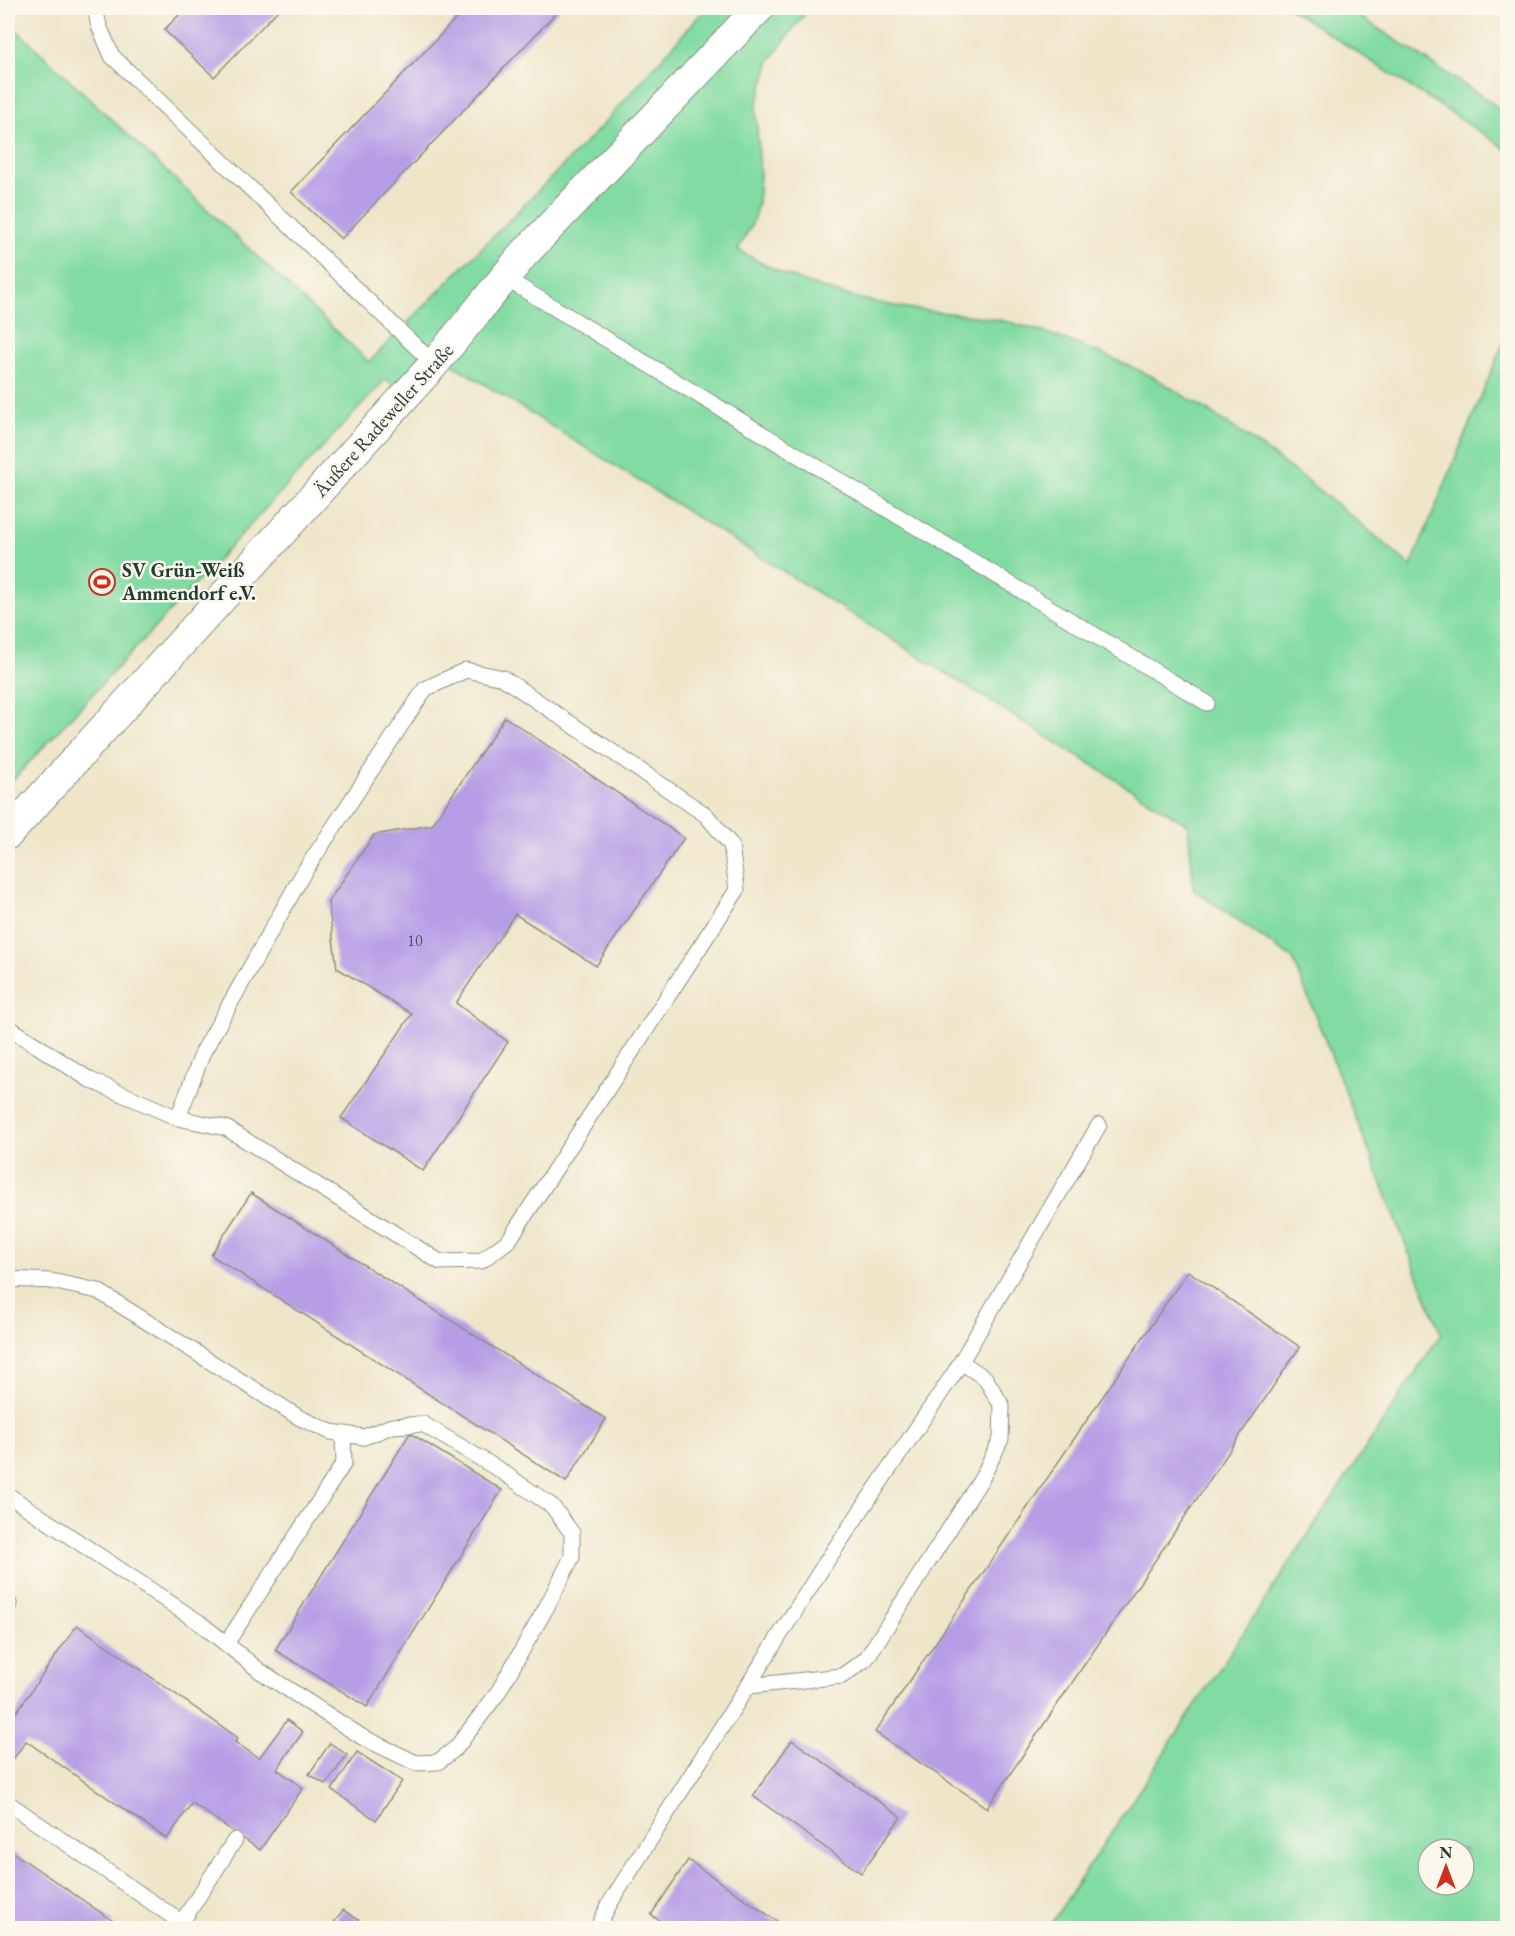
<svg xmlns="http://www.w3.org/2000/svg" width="1515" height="1936" font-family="'EB Garamond',serif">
<rect width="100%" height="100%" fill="#fbf7ec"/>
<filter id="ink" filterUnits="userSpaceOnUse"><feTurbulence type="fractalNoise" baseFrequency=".0167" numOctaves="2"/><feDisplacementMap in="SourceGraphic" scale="12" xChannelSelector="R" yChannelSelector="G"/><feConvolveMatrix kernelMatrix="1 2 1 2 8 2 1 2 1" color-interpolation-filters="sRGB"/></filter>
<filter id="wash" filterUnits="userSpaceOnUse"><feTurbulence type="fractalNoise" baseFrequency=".008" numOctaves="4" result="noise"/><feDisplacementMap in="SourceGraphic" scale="24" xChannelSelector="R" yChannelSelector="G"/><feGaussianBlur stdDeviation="1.35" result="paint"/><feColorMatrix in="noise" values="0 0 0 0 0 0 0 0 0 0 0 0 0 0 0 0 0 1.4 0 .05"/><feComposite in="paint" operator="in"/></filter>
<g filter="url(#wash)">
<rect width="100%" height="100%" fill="#efe6ca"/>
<path fill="#81dba2" stroke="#508c6b" stroke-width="1.5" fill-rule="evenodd" d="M706,8H809L770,60L756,108L760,175L758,203L752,224L738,250C792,283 851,300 913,309C949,314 985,315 1020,325C1062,337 1113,357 1151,376C1166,384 1180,394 1194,402C1271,450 1342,507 1411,566L1507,334V1928H1048L1441,1334L1293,959L1194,890L1188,825L441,357L406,396L386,379L8,785V22L369,362L601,127ZM1428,1849H1464V1885H1428Z
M1289,8H1347L1507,113V152L1502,146Z"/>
<g id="blocks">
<path fill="#b69ee6" d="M186,8H280L214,77L164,30Z
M466,8H561L341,239L291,192Z
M505,717L684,838L596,966L515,914L456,1003L508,1042L423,1171L341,1118L412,1014L337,968L328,902L374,835L432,825Z
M251,1193L606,1419L566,1482L211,1255Z
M1188,1271L1300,1347L987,1808L875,1732Z
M410,1433L502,1490L367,1707L275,1650Z
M77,1625L238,1738L235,1742L259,1758L287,1720L303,1732L277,1769L303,1788L260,1850L192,1803L167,1839L26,1741L9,1765L8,1764V1718L11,1720Z
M792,1740L901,1817L861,1873L753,1796Z
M330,1743L347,1755L326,1785L309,1774Z
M357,1752L402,1781L376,1820L332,1790Z
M8,1849L113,1921L108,1928H8Z
M688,1860L787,1928H671L651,1915Z
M343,1910L371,1928H330Z"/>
</g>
</g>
<g filter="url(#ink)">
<use href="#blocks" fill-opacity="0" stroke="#87927f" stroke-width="1.5"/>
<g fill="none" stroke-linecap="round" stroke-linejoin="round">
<defs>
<path id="lane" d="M95,8L99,26L112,56L434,364
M505,278L1207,703
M8,1027L90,1080L178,1118L226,1128L440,1262L481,1261L509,1240L737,890L731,845L706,815L503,678L466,670L425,689L304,872L203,1052L178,1118
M8,1279L51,1281L98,1291L300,1418L331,1432L364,1437L392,1426L423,1424L498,1469L552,1506L572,1533V1557L546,1608L497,1694L456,1748L438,1762L416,1763L362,1737L260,1671L200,1623L8,1495
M8,1606L9,1604
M226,1644L344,1463L343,1434
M749,1686L842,1676L866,1659L982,1478L1001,1439L1002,1406L985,1378L961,1362
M8,1803L182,1923
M178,1928L235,1840
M598,1928L610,1903L828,1559L955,1372L1099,1125"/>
<path id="street" d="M8,834L434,364L523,255L759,8"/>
</defs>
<use href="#lane" stroke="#87927f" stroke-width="17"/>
<use href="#street" stroke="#87927f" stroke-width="32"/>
<use href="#lane" stroke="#fff" stroke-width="15"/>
<use href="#street" stroke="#fff" stroke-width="30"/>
</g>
</g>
<defs>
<symbol id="stadium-ring" viewBox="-11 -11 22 22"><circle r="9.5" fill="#fbf7ec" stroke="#c8321e" stroke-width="1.5"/><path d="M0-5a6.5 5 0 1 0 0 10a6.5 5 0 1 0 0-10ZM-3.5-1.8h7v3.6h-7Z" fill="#c8321e"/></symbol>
</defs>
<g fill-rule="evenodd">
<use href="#stadium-ring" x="87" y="567" width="30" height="30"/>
</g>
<g text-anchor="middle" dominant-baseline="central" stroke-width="5" stroke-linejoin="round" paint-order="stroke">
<g font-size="16" fill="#455560">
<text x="415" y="940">10</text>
</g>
<g font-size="20" fill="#1f3d34" stroke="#fbf7ec">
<text transform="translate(383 420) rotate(-48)">Äußere Radeweller Straße</text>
</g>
<g font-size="20" font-weight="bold" fill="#1f3d34" stroke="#fbf7ec" text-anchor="start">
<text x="122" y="570">SV Grün-Weiß<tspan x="122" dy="23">Ammendorf e.V.</tspan></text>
</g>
</g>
<rect width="1515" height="1936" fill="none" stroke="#fbf7ec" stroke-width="30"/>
<g transform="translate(1446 1867)"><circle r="28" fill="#fbf7ec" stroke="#a3ada2" stroke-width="1.5"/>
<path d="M0-4.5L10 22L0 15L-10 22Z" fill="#c8321e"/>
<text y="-9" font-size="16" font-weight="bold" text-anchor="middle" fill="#1f3d34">N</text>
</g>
</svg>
